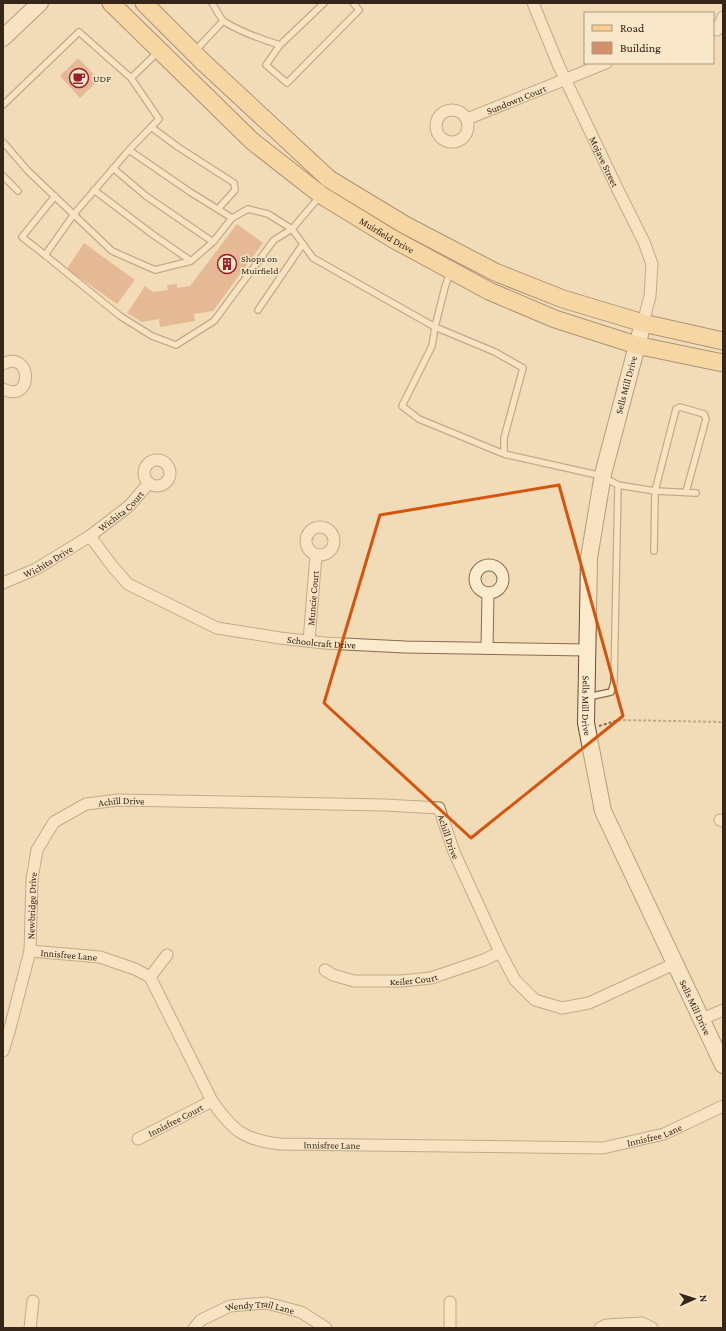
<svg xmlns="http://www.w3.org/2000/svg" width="726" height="1331" font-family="'Crimson Pro',serif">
<rect width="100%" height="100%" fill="#f2dcb8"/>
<path fill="#d48e6a" d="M78,58L99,80L80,98L60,76Z
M237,224L263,243L213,311L194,314L195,321L160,327L159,319L142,322L127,313L145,286L153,292L168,290L167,285L177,284V288L190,286Z
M84,243L135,280L117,304L67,269Z"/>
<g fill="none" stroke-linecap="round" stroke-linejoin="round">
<defs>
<path id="lane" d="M324,3L280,45L266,65L287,83L359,10L353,3
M223,21C241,32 260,39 280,45
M195,51L223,21L212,3
M3,105L79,32L131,78
M151,127L178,147L234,183L235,190L218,209
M3,142L28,171L112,251L155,270L191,261L213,242L232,218
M129,150L159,119L131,78L158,52
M113,168L146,196L213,242
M3,176L18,191
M94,190L152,234L191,261
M320,196L292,229L268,214L248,209L232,218L190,192L129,150L74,214L45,255L120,316L152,336L176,345L214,321L274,240L292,229L313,258L435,327L432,346L402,406L419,419L504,454
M45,255L22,237L55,196
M450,273L445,287L435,327L495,352L523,368L504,438V454L602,476L618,485L655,491L696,493
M258,310L303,244
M654,551L655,491L676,409L680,407L704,414L706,419L686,492
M588,697L611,692L614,683L618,485"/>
<g id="street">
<path id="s1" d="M533,3L558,64L618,190L644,242L652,264L650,296L643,323"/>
<path d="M717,30L723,17"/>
<circle cx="452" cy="126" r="16"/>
<path id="s2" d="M467,119L606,63"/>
<path d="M3,364C32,349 34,404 3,389"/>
<circle cx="157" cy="473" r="13"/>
<circle cx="320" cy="541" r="14"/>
<path id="s3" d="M90,536L113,567L128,584L217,628L280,638L324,643L405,647L587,650"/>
<circle cx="489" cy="579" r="14"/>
<path id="s4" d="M3,583L36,569L90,536L129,506L149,483"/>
<path id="s5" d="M309,641L316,555"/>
<path d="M487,648L488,593"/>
<path d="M720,820L723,821"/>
<path id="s6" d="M30,951L100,957L135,969L150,977L212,1101C233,1131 244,1140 280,1144L603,1148L664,1134L723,1106"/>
<path id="s7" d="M325,970L333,975L354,981H401L431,978L484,960L500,952"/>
<path d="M150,977L167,955"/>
<path d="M702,1019L723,1010"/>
<path id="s8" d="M3,1051L9,1032L30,951L32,879L37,850L54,822L86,804L118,800L385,805L439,808L454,852L500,952L515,980L535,1000L562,1008L589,1003L674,964"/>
<path id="s9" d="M138,1139L212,1101"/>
<path d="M450,1302V1328"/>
<path d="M30,1328L33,1301"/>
<path id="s10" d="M194,1328L201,1320L230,1306L266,1303L301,1312L326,1328"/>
<path d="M600,1328L606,1325L642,1323L652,1328"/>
</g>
<g id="secondary">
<path d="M3,38L40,3"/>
<path id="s11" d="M643,323L603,474L589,558L586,723L603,811L723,1065"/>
</g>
<g id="primary">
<path id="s12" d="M111,3L252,141L321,195L393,239L489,291L555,319L636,345L723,363"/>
<path d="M144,3L203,62L329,179L405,225L495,272L563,299L643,323L723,341"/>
</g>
</defs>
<use href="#lane" stroke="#896b52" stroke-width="8"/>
<use href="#street" stroke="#896b52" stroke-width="13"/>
<use href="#secondary" stroke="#6a4c36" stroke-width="18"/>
<use href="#primary" stroke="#563a27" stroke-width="19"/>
<path stroke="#896b52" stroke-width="2" stroke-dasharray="3 2" stroke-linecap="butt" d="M599,726L619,720L723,722"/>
<use href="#lane" stroke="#fceacc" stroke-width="5.5"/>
<use href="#street" stroke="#fceacc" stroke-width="11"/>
<use href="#secondary" stroke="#fceacc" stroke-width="16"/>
<use href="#primary" stroke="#fbcf8b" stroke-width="17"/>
</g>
<path d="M0 0H726V1331H0ZM559,485L623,716L471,838L324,703L380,515Z" fill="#f2dcb8" fill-opacity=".55" fill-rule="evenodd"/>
<path fill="none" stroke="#d6540d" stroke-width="3" stroke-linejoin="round" d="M559,485L623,716L471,838L324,703L380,515Z"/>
<defs>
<symbol id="cafe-ring" viewBox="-11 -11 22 22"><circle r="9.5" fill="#f9e7c9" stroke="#9e1d27" stroke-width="1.5"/><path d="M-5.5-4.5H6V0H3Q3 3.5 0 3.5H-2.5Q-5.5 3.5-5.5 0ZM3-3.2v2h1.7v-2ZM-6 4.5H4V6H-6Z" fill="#9e1d27"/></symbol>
<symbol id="building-ring" viewBox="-11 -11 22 22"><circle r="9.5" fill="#f9e7c9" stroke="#9e1d27" stroke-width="1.5"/><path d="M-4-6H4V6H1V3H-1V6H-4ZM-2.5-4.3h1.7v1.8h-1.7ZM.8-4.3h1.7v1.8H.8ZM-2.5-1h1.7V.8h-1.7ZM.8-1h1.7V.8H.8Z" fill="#9e1d27"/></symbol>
</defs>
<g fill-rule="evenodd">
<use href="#cafe-ring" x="68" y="67" width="22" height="22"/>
<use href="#building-ring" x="216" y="253" width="22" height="22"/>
</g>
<g text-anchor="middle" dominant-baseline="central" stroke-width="3" stroke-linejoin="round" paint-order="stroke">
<g font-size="10" fill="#362519" stroke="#f9e7c9" text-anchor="start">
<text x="93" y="78">UDF</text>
<text x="241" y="258">Shops on<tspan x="241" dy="12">Muirfield</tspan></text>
</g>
<g font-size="10" fill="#362519" stroke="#f9e7c9">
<text stroke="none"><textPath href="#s2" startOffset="53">Sundown Court</textPath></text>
<text stroke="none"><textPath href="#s1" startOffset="174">Mojave Street</textPath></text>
<text stroke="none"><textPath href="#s12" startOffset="362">Muirfield Drive</textPath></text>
<text transform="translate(626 385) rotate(-75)">Sells Mill Drive</text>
<text stroke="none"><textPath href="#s4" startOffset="139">Wichita Court</textPath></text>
<text stroke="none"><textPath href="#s4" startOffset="50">Wichita Drive</textPath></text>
<text stroke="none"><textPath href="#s5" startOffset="43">Muncie Court</textPath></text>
<text stroke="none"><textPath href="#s3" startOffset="266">Schoolcraft Drive</textPath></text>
<text stroke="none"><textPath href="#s11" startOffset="389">Sells Mill Drive</textPath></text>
<text stroke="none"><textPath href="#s8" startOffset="310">Achill Drive</textPath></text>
<text stroke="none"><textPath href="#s8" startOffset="658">Achill Drive</textPath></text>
<text stroke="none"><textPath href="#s8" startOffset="149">Newbridge Drive</textPath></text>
<text stroke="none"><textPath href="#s6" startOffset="39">Innisfree Lane</textPath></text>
<text stroke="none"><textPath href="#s7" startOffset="91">Keiler Court</textPath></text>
<text stroke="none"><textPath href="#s11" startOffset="713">Sells Mill Drive</textPath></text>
<text stroke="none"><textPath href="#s9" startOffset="42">Innisfree Court</textPath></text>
<text stroke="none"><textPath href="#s6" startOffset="723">Innisfree Lane</textPath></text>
<text stroke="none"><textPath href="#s6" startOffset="399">Innisfree Lane</textPath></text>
<text stroke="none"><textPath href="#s10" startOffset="73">Wendy Trail Lane</textPath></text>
</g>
</g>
<rect width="726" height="1331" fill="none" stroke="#362519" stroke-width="8"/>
<rect x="584" y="12" width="130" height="52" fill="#f9e7c9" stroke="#ab9983"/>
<rect x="592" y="25" width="20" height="6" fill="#fbcf8b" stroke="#ab9983"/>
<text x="620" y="32" font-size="12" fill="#362519">Road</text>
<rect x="592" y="42" width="20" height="12" fill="#d48e6a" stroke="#ab9983"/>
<text x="620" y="52" font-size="12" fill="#362519">Building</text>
<g transform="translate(694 1299) rotate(87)" stroke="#f9e7c9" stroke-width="3" paint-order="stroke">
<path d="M0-3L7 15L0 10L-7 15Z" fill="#362519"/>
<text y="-6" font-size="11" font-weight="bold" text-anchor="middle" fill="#362519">N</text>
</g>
</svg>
